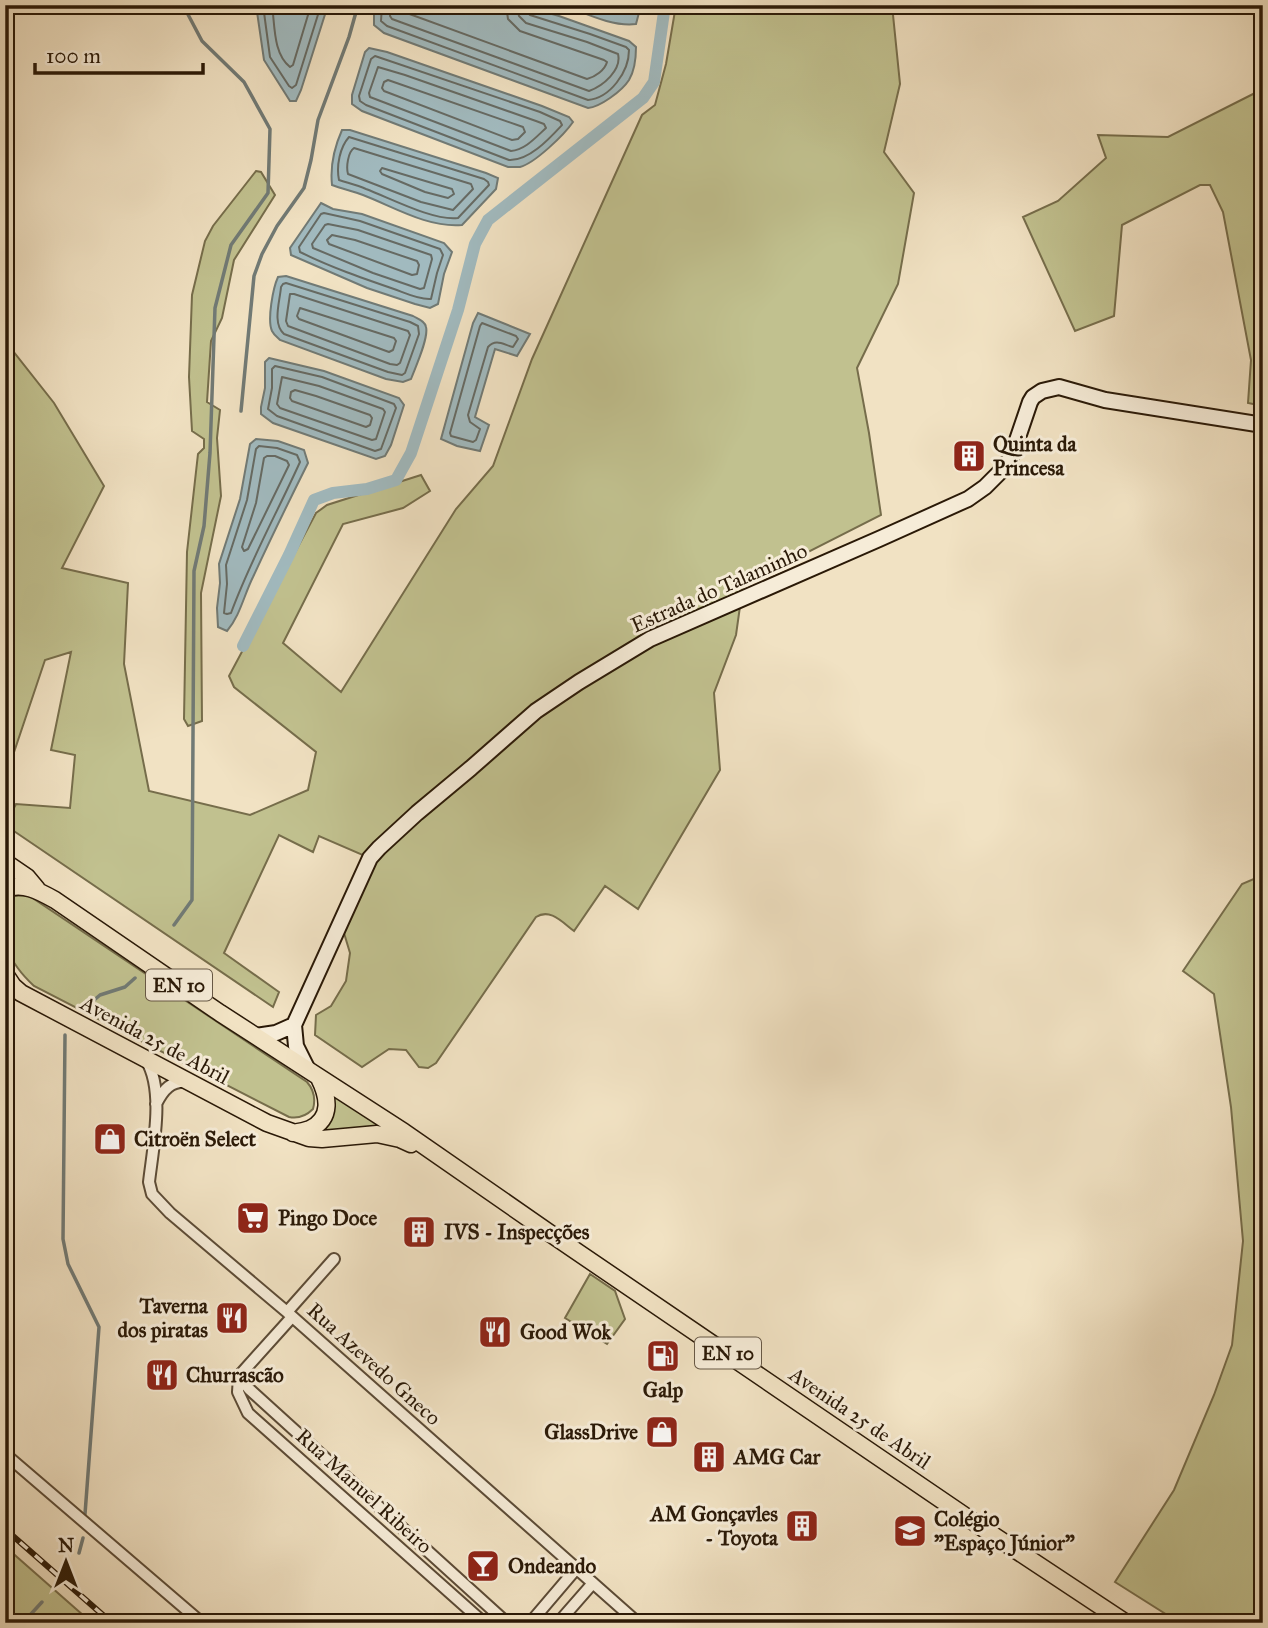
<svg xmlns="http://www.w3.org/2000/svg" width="1268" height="1628" font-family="'IM FELL Great Primer',serif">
<rect width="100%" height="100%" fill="#f1e2c3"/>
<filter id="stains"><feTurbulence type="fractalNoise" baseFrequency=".00286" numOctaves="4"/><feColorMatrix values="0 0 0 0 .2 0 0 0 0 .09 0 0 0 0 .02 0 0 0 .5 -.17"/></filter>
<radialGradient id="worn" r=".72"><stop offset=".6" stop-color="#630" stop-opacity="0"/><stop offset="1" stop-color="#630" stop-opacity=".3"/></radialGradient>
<path fill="#c1c18f" stroke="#766d4b" stroke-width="2" d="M676,5H892L900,84L884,152L914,193L898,284L857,368L869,433L881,515L743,585L736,635L714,693L720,770L638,909L605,886L574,931C562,922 550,908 536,917L436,1063L428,1068L419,1067L406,1050L389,1049L362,1067L315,1035L316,1015L331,1006L346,981L350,953L344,933L352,912L374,865L363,855L319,836L313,852L279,835L224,953L279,992L273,1007L5,825L16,804L70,808L75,755L51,750L71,652L45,660L5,779V341L54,403L104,486L62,568L128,583L124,664L149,791L250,815L308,790L316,752L234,687L229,676L316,513L327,505L421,475L430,491L403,508L343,524L283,643L341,692L456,509L493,466L532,359L642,115L655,105L666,64Z
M1263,89V406L1248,403L1251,360L1223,212L1210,185H1200L1122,225L1114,316L1075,331L1023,217L1058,201L1106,158L1098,135L1168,137Z
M256,171L261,172L275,195L234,260L222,318L211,341L207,402L220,410L217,438L221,496L201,593L202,721L188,726L184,719L187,552L198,454L204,448V439L192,431L189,377L192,295L205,241L213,226Z
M1263,875V1623H1180L1115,1582L1174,1490L1214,1395L1232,1345L1243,1241L1231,1107L1214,994L1183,971L1242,884Z
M25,895L31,897L307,1082C314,1090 316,1098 313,1109C306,1116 299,1119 289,1117L34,986C3,957 5,943 5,903L15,896Z
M332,1093L387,1129L318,1133Z
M590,1274L615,1291L625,1319L607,1344L565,1318Z
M5,1546L17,1557L92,1623H22L5,1609Z"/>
<path fill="#a1babf" stroke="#717a75" stroke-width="2" d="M256,5H328L301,90L296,101H290L264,60Z
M376,5H521L559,16L629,41L636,47C636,57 635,70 629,80C622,91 600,107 588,108L384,33L374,25V13Z
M563,5H641L636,24C612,27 585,13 563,5Z
M369,48L387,52L542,106L569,117L573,122C564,135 535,163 520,167C518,167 509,167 508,167L362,111L352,104V95L365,52Z
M342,130H350L486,173L498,178L496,189L462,225C428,228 394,207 363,195C353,191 342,189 332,185C330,166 334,148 342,130Z
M321,203L333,209L362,214L444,243L452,252L444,274L438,304L430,308L415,304L367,288L291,255L290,248Z
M286,276L413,316C418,319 425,321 426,327C429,338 415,368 411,379L403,382L386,379L280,340C277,337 274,335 272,331C267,320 273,288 278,277Z
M478,313L530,334L517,356L495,349L475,417L489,425L480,451L457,446L441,439L473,323Z
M269,358L324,371L399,398L404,405L391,445L385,456L376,459L273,423L261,414V407L265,388V362Z
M256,439L278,441L304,450L308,463C289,501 271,538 253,577C244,595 240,616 227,631L218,627L217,608L220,583L219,564L240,499L250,444Z"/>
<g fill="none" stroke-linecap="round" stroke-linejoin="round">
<path stroke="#666a63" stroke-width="2" d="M263,5L270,57L289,86L292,88L296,85L321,5
M272,5C275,26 273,53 290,67L293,65L311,5
M382,5L381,21L387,26L588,100C610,98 629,72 629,50L626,47L590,34L530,15L526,11L525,5
M391,5L390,16L392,19L589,91C603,86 622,70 618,54L587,42L526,23L519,16L516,5
M402,5V10L404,12L587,79C595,77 605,70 607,62L604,60L520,31L508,19L506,5
M375,56L540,112L560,121L562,125C549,139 529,161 509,160L366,105L360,101L359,96L371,59Z
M378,67L405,75L536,121L544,124L546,128C536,137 525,150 511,151L370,97L369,93Z
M388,80L523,127L525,132L518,139L512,140L384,91L382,88L384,82Z
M349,137L484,179L488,182L489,185L458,218C433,221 390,198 366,189C357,185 348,183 339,180C336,166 340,147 349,137Z
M354,148L471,184L473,189L453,210L421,202L348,174C346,167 348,152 354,148Z
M382,168L452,189L454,194L448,198L425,192L382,174L380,171Z
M324,213L360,221L440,249L443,255L437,273L431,299C419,300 405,293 394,289C362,278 330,267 300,252L299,247L321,214Z
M328,224L358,230L431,255L432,259L424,288L420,289L373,273L313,248L312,244L325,225Z
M332,235L355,240L417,261L419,265L417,274L412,275L329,244L327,240Z
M286,283L410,322L418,326L419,334L405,373L402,375L388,372L284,334C272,323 280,301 281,287L283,284Z
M290,294H294L408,331L410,335L400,363L397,365L390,364L288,326L286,321Z
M300,308L394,338L396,341L393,350L389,352L299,319L297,316Z
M482,323L516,336L518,339L513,347C504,345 496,338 488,347L468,415L470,422L480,429L476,440L473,442L451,436L450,433L480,326Z
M275,366L322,377L394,404L396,408L381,449L375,451L277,416L268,409L272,388V369Z
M282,377L319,386L383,409L385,412L376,439L372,440L280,408L277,404Z
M295,390L316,396L370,415L372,418L370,425L366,427L292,401L290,398L291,392Z
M259,446L277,448L297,455L300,462C277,513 250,561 231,613L227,614L224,613L227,584L226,565L247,500L256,449Z
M267,456H275L287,461L289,465L248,549L244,551L242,547L256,503L264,458Z"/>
<path stroke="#717a75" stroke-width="3.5" d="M241,411L254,276L262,254L277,226L304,188L311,160L318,120L349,37L358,5
M174,925L192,900L194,571L204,526L210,453L215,308L231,245L268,193L270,129L244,82L202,41L183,5
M86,1007L100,995L125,987L135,978
M65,1035L63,1239L68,1264L99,1327L85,1514
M79,1553L83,1538
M31,1614L42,1602"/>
<path stroke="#a1babf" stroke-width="12" d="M243,646L289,555L314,500L333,493L367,489L396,480L411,453L458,310L475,244L488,220L643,98L654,82L665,5"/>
<defs>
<path id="minor" d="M146,1060C165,1090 153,1147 149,1182L152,1194L170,1213L287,1312L638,1623
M156,1104C163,1090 171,1080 188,1082
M287,1312L334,1259
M239,1376L249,1389L507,1623
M239,1376L238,1392L248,1413L484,1623
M239,1376L292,1317
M5,1454L202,1623
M530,1623L576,1569
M558,1623L593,1583"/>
<path id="secondary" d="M256,1036L276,1033L294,1025
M308,1070L296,1046L294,1025L370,858L379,848L417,813L471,768L536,711L579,682L650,639L879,539L968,499L985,487L1005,467L1012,455L1030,402L1033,397L1042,391L1059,387L1105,400L1263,425"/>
<path id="primary" d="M5,862L27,877L37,889
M5,889C23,882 39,891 55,900L220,1013L404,1132L551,1234L990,1533L1126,1623
M5,974L13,986L21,993L267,1123L309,1138L322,1139L377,1134L400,1139L411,1144
M293,1133C299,1132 305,1131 310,1129C333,1118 328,1096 319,1078"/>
</defs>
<use href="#minor" stroke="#5c4b36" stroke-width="14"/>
<use href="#secondary" stroke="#2a1907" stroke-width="18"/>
<use href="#primary" stroke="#2a1907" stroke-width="19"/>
<use href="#minor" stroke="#f6ecd8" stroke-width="10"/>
<use href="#secondary" stroke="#f6ecd8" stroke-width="14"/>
<use href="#primary" stroke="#f1e2c3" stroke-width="16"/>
<defs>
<path id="rail" d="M5,1529L112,1623"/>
</defs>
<use href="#rail" stroke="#2a1907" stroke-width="6"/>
<use href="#rail" stroke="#f6ecd8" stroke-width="3.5" stroke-dasharray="10" stroke-linecap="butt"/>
</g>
<defs>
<symbol id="building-square" viewBox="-11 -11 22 22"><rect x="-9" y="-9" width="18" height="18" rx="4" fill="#8f2418" stroke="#f6ecd8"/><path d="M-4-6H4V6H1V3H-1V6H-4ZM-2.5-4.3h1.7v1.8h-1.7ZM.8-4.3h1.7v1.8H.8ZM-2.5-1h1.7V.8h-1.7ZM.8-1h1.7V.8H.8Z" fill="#fff"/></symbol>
<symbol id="shop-square" viewBox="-11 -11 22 22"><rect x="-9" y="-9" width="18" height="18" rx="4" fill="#8f2418" stroke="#f6ecd8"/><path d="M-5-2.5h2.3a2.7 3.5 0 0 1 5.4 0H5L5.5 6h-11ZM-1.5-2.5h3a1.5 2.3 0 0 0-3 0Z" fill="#fff"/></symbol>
<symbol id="supermarket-square" viewBox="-11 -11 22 22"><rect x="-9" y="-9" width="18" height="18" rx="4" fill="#8f2418" stroke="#f6ecd8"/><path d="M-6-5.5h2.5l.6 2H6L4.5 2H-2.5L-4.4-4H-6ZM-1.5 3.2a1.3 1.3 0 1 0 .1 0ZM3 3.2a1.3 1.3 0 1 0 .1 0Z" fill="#fff"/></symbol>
<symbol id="restaurant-square" viewBox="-11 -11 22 22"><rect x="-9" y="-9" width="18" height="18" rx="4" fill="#8f2418" stroke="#f6ecd8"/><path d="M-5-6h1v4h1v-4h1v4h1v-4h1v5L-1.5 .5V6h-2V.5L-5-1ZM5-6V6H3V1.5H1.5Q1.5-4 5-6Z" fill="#fff"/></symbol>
<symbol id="fuel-square" viewBox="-11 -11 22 22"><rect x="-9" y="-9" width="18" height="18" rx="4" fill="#8f2418" stroke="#f6ecd8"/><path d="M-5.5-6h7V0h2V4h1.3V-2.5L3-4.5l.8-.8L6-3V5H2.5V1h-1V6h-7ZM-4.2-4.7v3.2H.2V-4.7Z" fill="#fff"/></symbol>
<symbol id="school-square" viewBox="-11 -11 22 22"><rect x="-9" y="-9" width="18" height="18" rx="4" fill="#8f2418" stroke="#f6ecd8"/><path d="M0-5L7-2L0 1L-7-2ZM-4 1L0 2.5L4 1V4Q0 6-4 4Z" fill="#fff"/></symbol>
<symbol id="bar-square" viewBox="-11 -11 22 22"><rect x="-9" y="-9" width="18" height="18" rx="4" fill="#8f2418" stroke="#f6ecd8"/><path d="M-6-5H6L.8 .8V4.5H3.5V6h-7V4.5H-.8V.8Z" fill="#fff"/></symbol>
</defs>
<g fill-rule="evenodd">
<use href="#building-square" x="950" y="437" width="38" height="38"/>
<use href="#shop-square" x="91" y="1120" width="38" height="38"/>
<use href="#supermarket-square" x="234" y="1199" width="38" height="38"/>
<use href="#building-square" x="400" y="1213" width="38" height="38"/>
<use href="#restaurant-square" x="213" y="1299" width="38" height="38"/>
<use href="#restaurant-square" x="476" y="1313" width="38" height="38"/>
<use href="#fuel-square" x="644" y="1337" width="38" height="38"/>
<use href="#restaurant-square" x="143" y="1356" width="38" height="38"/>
<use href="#shop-square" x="643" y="1413" width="38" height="38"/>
<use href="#building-square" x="690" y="1438" width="38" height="38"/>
<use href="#building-square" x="783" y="1507" width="38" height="38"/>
<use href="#school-square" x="891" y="1512" width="38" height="38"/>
<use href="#bar-square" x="464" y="1547" width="38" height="38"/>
</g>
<g text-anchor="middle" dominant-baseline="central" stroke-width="6" stroke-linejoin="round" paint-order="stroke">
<g fill="#f6ecd8" stroke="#675846" stroke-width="2">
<rect x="146" y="969.5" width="66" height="31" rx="5"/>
<rect x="695" y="1337.5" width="66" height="31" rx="5"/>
</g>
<g font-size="19" font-weight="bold" fill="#2a1907">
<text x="179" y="985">EN 10</text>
<text x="728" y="1353">EN 10</text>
</g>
<g font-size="21" font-weight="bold" fill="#2a1907" stroke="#f6ecd8" text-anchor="start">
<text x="993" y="444">Quinta da<tspan x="993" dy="24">Princesa</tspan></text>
<text x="134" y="1139">Citroën Select</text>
<text x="278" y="1218">Pingo Doce</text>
<text x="444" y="1232">IVS - Inspecções</text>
<text x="208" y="1306" text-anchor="end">Taverna<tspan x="208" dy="24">dos piratas</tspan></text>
<text x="520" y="1332">Good Wok</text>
<text x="186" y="1375">Churrascão</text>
<text x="663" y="1390" text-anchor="middle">Galp</text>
<text x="638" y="1432" text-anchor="end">GlassDrive</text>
<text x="734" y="1457">AMG Car</text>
<text x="778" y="1514" text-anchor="end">AM Gonçavles<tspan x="778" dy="24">- Toyota</tspan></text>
<text x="934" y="1519">Colégio<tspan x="934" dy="24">"Espaço Júnior"</tspan></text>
<text x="508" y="1566">Ondeando</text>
</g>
<g font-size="21" fill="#2a1907" stroke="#f6ecd8">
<text transform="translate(719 588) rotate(-24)">Estrada do Talaminho</text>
<text transform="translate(155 1040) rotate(28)">Avenida 25 de Abril</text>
<text transform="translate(374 1364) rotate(42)">Rua Azevedo Gneco</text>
<text transform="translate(860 1418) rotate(34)">Avenida 25 de Abril</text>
<text transform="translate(364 1491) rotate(42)">Rua Manuel Ribeiro</text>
</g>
</g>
<rect width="1268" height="1628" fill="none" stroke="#f1e2c3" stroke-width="28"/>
<rect x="7" y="7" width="1254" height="1614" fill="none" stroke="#2a1907" stroke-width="3.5"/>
<rect x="14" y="14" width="1240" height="1600" fill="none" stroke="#2a1907" stroke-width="2"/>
<g transform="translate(66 1562)" stroke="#f6ecd8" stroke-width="5" paint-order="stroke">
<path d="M0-5L12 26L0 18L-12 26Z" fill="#2a1907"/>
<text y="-10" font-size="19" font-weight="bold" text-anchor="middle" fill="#2a1907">N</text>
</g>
<path d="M35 63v10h168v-10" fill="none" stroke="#2a1907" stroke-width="3.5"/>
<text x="46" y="63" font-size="21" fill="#2a1907" stroke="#f6ecd8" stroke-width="5" paint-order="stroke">100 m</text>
<rect width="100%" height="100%" filter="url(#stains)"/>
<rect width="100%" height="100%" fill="url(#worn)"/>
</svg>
